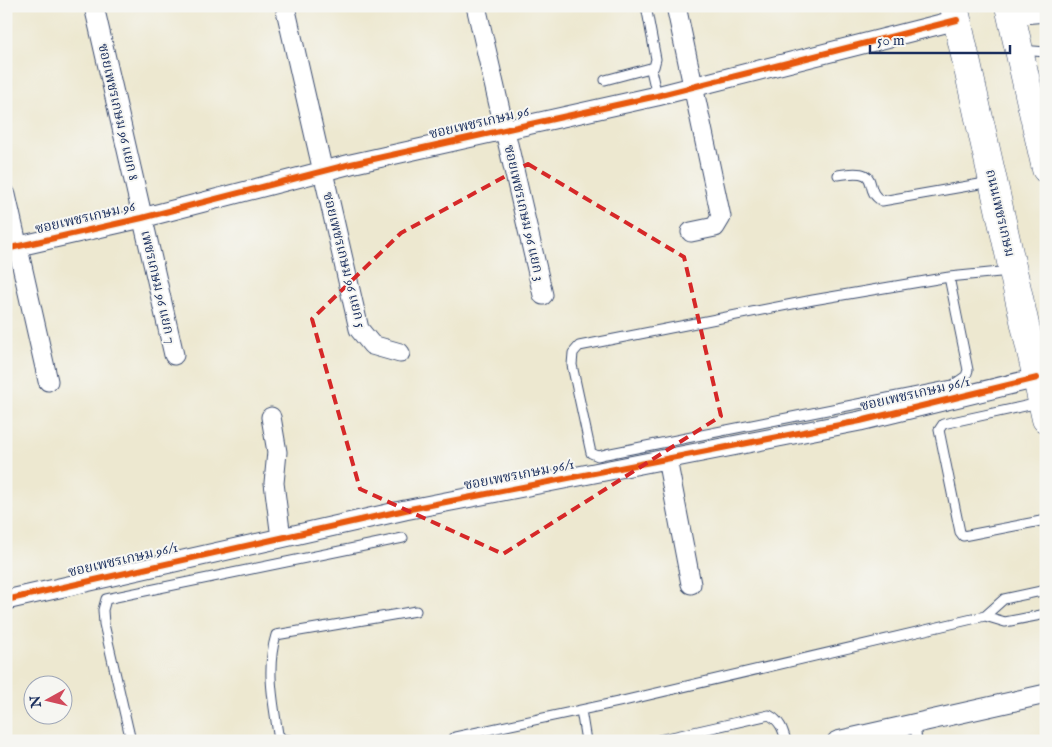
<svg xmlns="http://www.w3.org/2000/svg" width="1052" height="747" font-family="'IM FELL English','Noto Serif Thai',serif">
<rect width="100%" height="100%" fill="#f6f6f2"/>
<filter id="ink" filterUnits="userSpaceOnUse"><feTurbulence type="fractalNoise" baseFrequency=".02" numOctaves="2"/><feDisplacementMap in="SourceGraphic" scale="10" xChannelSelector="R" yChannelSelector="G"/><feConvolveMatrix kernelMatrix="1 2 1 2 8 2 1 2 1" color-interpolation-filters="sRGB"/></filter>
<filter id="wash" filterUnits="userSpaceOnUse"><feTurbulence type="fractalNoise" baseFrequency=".0096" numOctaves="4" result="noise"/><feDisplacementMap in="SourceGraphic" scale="20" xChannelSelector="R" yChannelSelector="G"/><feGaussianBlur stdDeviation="1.12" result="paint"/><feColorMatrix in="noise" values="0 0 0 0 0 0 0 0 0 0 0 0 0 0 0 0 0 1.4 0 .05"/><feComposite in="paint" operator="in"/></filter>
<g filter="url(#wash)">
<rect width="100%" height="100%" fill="#ede8d0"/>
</g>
<g filter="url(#ink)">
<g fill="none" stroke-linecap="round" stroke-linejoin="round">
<defs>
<path id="service" d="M1021,50L1046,52
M651,70L657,96
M605,80L654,67L656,59L646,6
M838,175C886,167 860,189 882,201L991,182
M949,277L968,370L966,376L953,385L606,454L598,456L591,453L572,365L573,353L579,346L813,300L949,277L1010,271
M1039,403L943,424L939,430L960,532L963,536L1046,520
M985,616L1005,622L1046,614
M581,710L586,741
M915,725L917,741
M131,741L104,624L103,610L106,599L403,538
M294,741L282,739L278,734C273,701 266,668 276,635L416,611
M451,741L455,737L623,701L985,616L1004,599L1046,590
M654,741L769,715C780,721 783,729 786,741"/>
<path id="minor" d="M94,6L174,355
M285,6L359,329L372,345L400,353
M476,6L543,295
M676,6L721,217L715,227L691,232
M1011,15L1046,12
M6,195L48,381
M6,249L142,218L351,164L657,96L957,20
M271,417L277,452L274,483L281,538
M667,459L691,584
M6,600L405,510L860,421L1037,378
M837,741L1046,694"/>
<path id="primary" d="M954,6L1046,419
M1009,6L1046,169"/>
</defs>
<use href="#service" stroke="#3a4b6f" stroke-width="11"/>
<use href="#minor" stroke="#3a4b6f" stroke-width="21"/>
<use href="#primary" stroke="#3a4b6f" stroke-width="29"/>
<use href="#service" stroke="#fff" stroke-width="9"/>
<use href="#minor" stroke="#fff" stroke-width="19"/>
<use href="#primary" stroke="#fff" stroke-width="28"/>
<defs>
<path id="cycleway" d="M6,249L142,218L351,164L657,96L957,20
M6,600L405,510L860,421L1037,378"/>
</defs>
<use href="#cycleway" stroke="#f6f6f2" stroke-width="9"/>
<use href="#cycleway" stroke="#e8590c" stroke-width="6"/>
</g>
</g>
<path fill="none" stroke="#d62828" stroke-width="4" stroke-dasharray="10 6" stroke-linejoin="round" d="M528,164L684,257L721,416L503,554L360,489L312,319L401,233Z"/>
<g text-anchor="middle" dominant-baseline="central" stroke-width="4" stroke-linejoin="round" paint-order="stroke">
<g font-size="14" fill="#1b2f5e" stroke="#f6f6f2">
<text transform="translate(118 112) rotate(77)">ซอยเพชรเกษม 96 แยก 8</text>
<text transform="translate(479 123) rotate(-13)">ซอยเพชรเกษม 96</text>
<text transform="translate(524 213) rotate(77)">ซอยเพชรเกษม 96 แยก 3</text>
<text transform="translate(1000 213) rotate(77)">ถนนเพชรเกษม</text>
<text transform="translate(85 218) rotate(-13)">ซอยเพชรเกษม 96</text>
<text transform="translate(344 260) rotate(76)">ซอยเพชรเกษม 96 แยก 5</text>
<text transform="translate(158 287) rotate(77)">เพชรเกษม 96 แยก 7</text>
<text transform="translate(915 394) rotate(-13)">ซอยเพชรเกษม 96/1</text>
<text transform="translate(519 475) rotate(-11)">ซอยเพชรเกษม 96/1</text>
<text transform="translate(123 560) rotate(-13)">ซอยเพชรเกษม 96/1</text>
</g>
</g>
<rect width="1052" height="747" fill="none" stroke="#f6f6f2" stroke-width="25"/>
<g transform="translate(48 700) rotate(262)"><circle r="24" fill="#f6f6f2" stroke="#9ea6b7"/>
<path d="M0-4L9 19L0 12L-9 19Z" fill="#d1495b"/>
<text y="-8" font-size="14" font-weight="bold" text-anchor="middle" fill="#1b2f5e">N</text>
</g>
<path d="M870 45v8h140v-8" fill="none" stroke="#1b2f5e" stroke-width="2.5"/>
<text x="877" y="45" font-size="15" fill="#1b2f5e" stroke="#f6f6f2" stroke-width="4" paint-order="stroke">50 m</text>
</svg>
